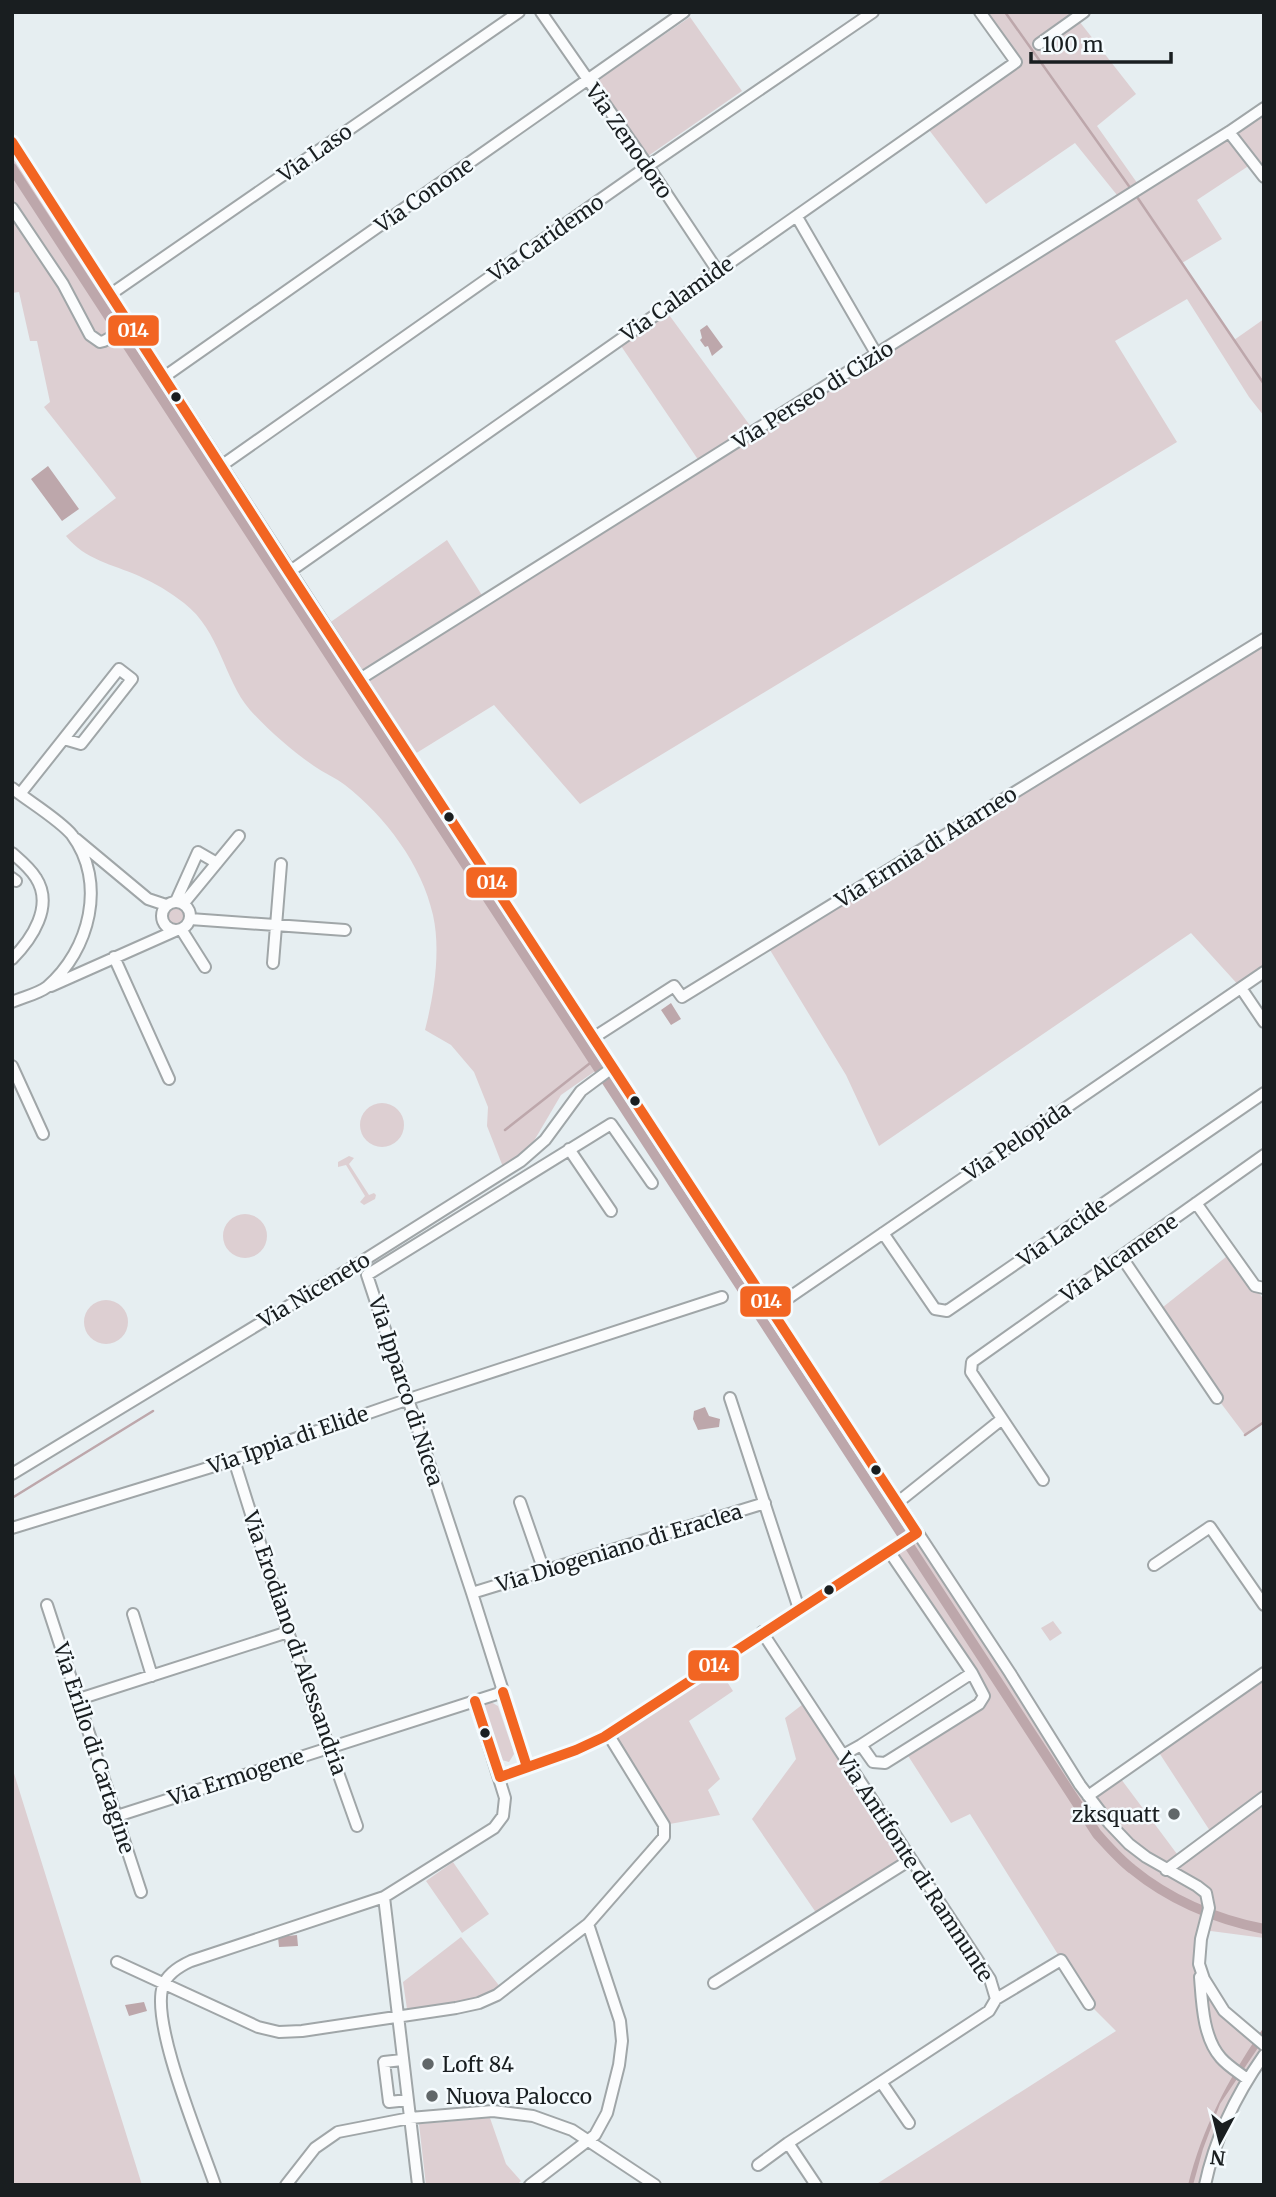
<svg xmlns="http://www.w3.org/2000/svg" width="1276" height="2197" font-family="Merriweather,serif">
<rect width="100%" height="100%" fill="#e6eef1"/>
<path fill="#ddcfd2" d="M980,12H1072L1136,94L1097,126L1140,187L1264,107V177L1253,163L1197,200L1222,239L1182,263L1234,340L1264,319V416L1249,397L1187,299L1115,341L1177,442L580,804L494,705L410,757L325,626L447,540L485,600L701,464L617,340L664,308L754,431L1121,200L1075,143L986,204L926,126L1015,62Z
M690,17L742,91L648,156L596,81Z
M12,155L601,1059V1067L561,1095L528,1151L503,1167L487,1126L488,1107L474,1072L451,1045L425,1030C434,995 441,951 433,915C422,865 385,816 345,785C336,778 324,773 314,766C291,750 269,731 250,710C223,678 221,632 184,603C170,592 155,583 139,576C112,564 85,560 66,536L116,498L44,407L50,402L37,341H30L19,292L12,293Z
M1264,639V972L1241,988L1191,933L879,1146L846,1075L767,945Z
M167 916a9 9 0 1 1 18 0a9 9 0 1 1-18 0Z
M360 1125a22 22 0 1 1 44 0a22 22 0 1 1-44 0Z
M349,1156L354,1158L349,1164L369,1195L374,1193L376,1195L375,1199L364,1205L360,1202L365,1196L346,1165L338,1167V1162Z
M223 1236a22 22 0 1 1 44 0a22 22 0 1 1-44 0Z
M1231,1253L1264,1300V1422L1245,1435L1217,1398L1158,1311Z
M84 1322a22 22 0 1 1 44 0a22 22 0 1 1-44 0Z
M917,1533L1088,1796L1118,1775L1180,1858L1212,1834L1156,1748L1264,1674V1938L1203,1930L1199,1964L1209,1989L1264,2049L1234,2103L1205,2185H875L1116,2031L1089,2004L970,1814L951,1823L905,1751L983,1692L889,1551Z
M1053,1621L1062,1633L1050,1641L1041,1628Z
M715,1663L733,1691L689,1721L720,1779L708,1790L720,1815L664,1825L608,1734Z
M807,1701L910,1860L819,1917L752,1819L796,1759L785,1718Z
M491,1702L498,1706L513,1750L514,1754L509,1762L498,1759L483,1711V1706Z
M12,1767L142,2185H12Z
M453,1862L489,1914L462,1933L426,1881Z
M461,1937L501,1988C470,2004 440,2007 407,2009L403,1982Z
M490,2118L506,2164L521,2181L517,2185H426L419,2124Z"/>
<path fill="#bda7ab" d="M707,325L723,347L712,356L708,346L705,347L700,340L702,338L700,330Z
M48,466L79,509L62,521L31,479Z
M671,1003L681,1019L671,1025L661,1010Z
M705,1407L709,1416L720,1419L719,1427L698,1430L693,1419L694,1411Z
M297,1935L298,1946L279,1947L278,1937Z
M144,2002L147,2011L129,2016L125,2005Z
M1264,2027V2039L1220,2104L1203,2149L1193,2185H1188C1203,2126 1229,2077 1264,2027Z"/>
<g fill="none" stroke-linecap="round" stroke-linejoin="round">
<path stroke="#bda7ab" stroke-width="2.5" d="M1005,12L1131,189
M1135,194L1264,384
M505,1130L594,1060
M1245,1435L1264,1422
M12,1498L153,1411"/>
<path stroke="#bda7ab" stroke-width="10" d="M12,168L1097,1834C1108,1846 1119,1859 1132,1869C1171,1901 1215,1919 1264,1929"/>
<defs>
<path id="minor" d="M541,12L648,166L717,270
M1039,44L1084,12
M1229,132L1264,177
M12,142L612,1068L1010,1673L1080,1785L1109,1823L1129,1844L1146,1857L1197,1886L1206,1893L1209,1908L1201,1939L1199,1964L1204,1979L1224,2011L1264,2045
M12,208L63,284L90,335L100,342L104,341L131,326
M797,217L877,355
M111,294L519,12
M164,377L684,12
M221,466L648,166L873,12
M289,572L1016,62L980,12
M360,679L1229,132L1264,108
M12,788C28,801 60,820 72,835C107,882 90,950 47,987C38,994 23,997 12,1002
M20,794L119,669L132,679L81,744L64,739
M76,839L148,899L166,905
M12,853C20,860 30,868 36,878C54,906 32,939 12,959
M12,878L16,881
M176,901L198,852L217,863
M162 916a14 14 0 1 1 28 0a14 14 0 1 1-28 0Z
M183,904L239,836
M190,919L345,930
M181,929L205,967
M114,957L169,1079
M273,963L281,864
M51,986L177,930
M1241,988L1264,1022
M593,1038L674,986L682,997L1264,639
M12,1066L43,1134
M569,1149L611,1211
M1196,1203L1255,1286L1264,1288
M883,1233L935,1309L947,1311L1264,1093
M1121,1256L1217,1398
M771,1310L1264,972
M730,1398L799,1609
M234,1460L288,1632L357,1826
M12,1474L361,1262L521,1161L545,1140L581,1091L612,1068
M1043,1480L971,1372L972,1362L1264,1155
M520,1502L544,1571
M897,1503L1002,1419
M12,1528L234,1460L409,1399L722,1297
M889,1551L972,1673
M1154,1565L1210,1527L1264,1605
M472,1593L765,1503
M47,1605L141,1892
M133,1614L152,1676
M79,1699L288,1632
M843,1755L861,1745L972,1673L984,1696L979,1704L885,1763L873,1762L861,1745
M527,1767L472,1593L367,1275L611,1124L652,1183
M500,1777L576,1750L604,1737L917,1533
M1088,1796L1264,1673
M117,1816L503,1692
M1166,1870L1264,1797
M384,1897L418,2185
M117,1962L258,2027L279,2032L302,2031L456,2008L479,2003L497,1995L588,1924L664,1837V1825L608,1734
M1200,1977C1202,2003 1203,2038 1221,2058C1228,2066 1238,2072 1247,2079
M714,1983L910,1860
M996,1999L1061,1960L1089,2004
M402,2060L384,2062L389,2102L408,2100
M881,2082L909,2123
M788,2143L816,2185
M758,2165L788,2143L989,2011L996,1999L990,1979L762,1632
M215,2185C201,2143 150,2023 163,1986C167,1974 180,1966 191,1961L384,1897L494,1828L503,1816L505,1798L475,1701
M286,2185L315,2148L338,2132L410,2118L493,2111L533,2116L572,2130L655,2185
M530,2185L595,2135L607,2113L619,2065L622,2041L620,2021L588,1924
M1205,2185C1215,2137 1236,2095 1264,2055"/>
</defs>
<use href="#minor" stroke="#a0a6a8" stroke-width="14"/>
<use href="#minor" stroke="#fbfcfd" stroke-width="10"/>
<defs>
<path id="bus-1" d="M12,142L289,572L917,1533
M503,1692L527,1767
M475,1701L500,1777
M500,1777L576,1750L604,1737L917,1533"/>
</defs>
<use href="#bus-1" stroke="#f5fbfe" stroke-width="16"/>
<use href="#bus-1" stroke="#f26522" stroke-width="10"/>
</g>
<g fill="#191e20" stroke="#f5fbfe" stroke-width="2.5">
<circle cx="176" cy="397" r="6"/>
<circle cx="449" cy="817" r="6"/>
<circle cx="635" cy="1101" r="6"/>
<circle cx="876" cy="1470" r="6"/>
<circle cx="829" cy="1590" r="6"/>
<circle cx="485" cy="1733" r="6"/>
</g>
<g fill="#616769" stroke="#f5fbfe" stroke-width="2.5">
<circle cx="1174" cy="1814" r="7"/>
<circle cx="428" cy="2064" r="7"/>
<circle cx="432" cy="2096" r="7"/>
</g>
<g text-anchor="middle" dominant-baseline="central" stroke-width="5" stroke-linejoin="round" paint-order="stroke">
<g font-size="21" fill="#191e20" stroke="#f5fbfe">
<text transform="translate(629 141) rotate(55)">Via Zenodoro</text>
<text transform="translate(315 153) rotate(-35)">Via Laso</text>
<text transform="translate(424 195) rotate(-35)">Via Conone</text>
<text transform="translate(546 238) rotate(-35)">Via Caridemo</text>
<text transform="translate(677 299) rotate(-35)">Via Calamide</text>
<text transform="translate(813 395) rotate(-32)">Via Perseo di Cizio</text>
<text transform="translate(926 847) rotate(-32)">Via Ermia di Atarneo</text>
<text transform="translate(1017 1141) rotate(-34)">Via Pelopida</text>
<text transform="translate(1062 1232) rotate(-35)">Via Lacide</text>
<text transform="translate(1119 1258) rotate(-35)">Via Alcamene</text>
<text transform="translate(314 1290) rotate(-31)">Via Niceneto</text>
<text transform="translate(406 1391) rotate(72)">Via Ipparco di Nicea</text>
<text transform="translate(288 1440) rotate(-19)">Via Ippia di Elide</text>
<text transform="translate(619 1548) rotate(-17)">Via Diogeniano di Eraclea</text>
<text transform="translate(295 1643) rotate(71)">Via Erodiano di Alessandria</text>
<text transform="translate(94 1748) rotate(72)">Via Erillo di Cartagine</text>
<text transform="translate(236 1777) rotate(-18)">Via Ermogene</text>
<text transform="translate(915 1867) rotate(57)">Via Antifonte di Ramnunte</text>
</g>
<g font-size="21" fill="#191e20" stroke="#f5fbfe" text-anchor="start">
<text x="1160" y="1814" text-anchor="end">zksquatt</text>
<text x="442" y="2064">Loft 84</text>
<text x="446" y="2096">Nuova Palocco</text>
</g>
</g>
<g stroke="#f5fbfe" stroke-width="2.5">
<rect x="107" y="314" width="53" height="33" rx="7" fill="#f26522"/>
<rect x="465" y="866" width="53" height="33" rx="7" fill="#f26522"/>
<rect x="739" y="1285" width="53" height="33" rx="7" fill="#f26522"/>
<rect x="687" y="1649" width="53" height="33" rx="7" fill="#f26522"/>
</g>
<g font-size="19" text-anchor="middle" font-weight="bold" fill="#fff">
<text x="133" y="337">014</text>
<text x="492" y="889">014</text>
<text x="766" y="1308">014</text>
<text x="714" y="1672">014</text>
</g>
<rect width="1276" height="2197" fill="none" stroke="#191e20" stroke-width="28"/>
<g transform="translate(1220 2141) rotate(187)" stroke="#f5fbfe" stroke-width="5" paint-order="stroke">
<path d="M0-5L12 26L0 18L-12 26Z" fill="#191e20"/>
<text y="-10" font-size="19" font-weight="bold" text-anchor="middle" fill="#191e20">N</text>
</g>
<path d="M1031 52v10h140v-10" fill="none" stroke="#191e20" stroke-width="3.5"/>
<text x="1042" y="52" font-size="21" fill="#191e20" stroke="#f5fbfe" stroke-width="5" paint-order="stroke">100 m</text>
</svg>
